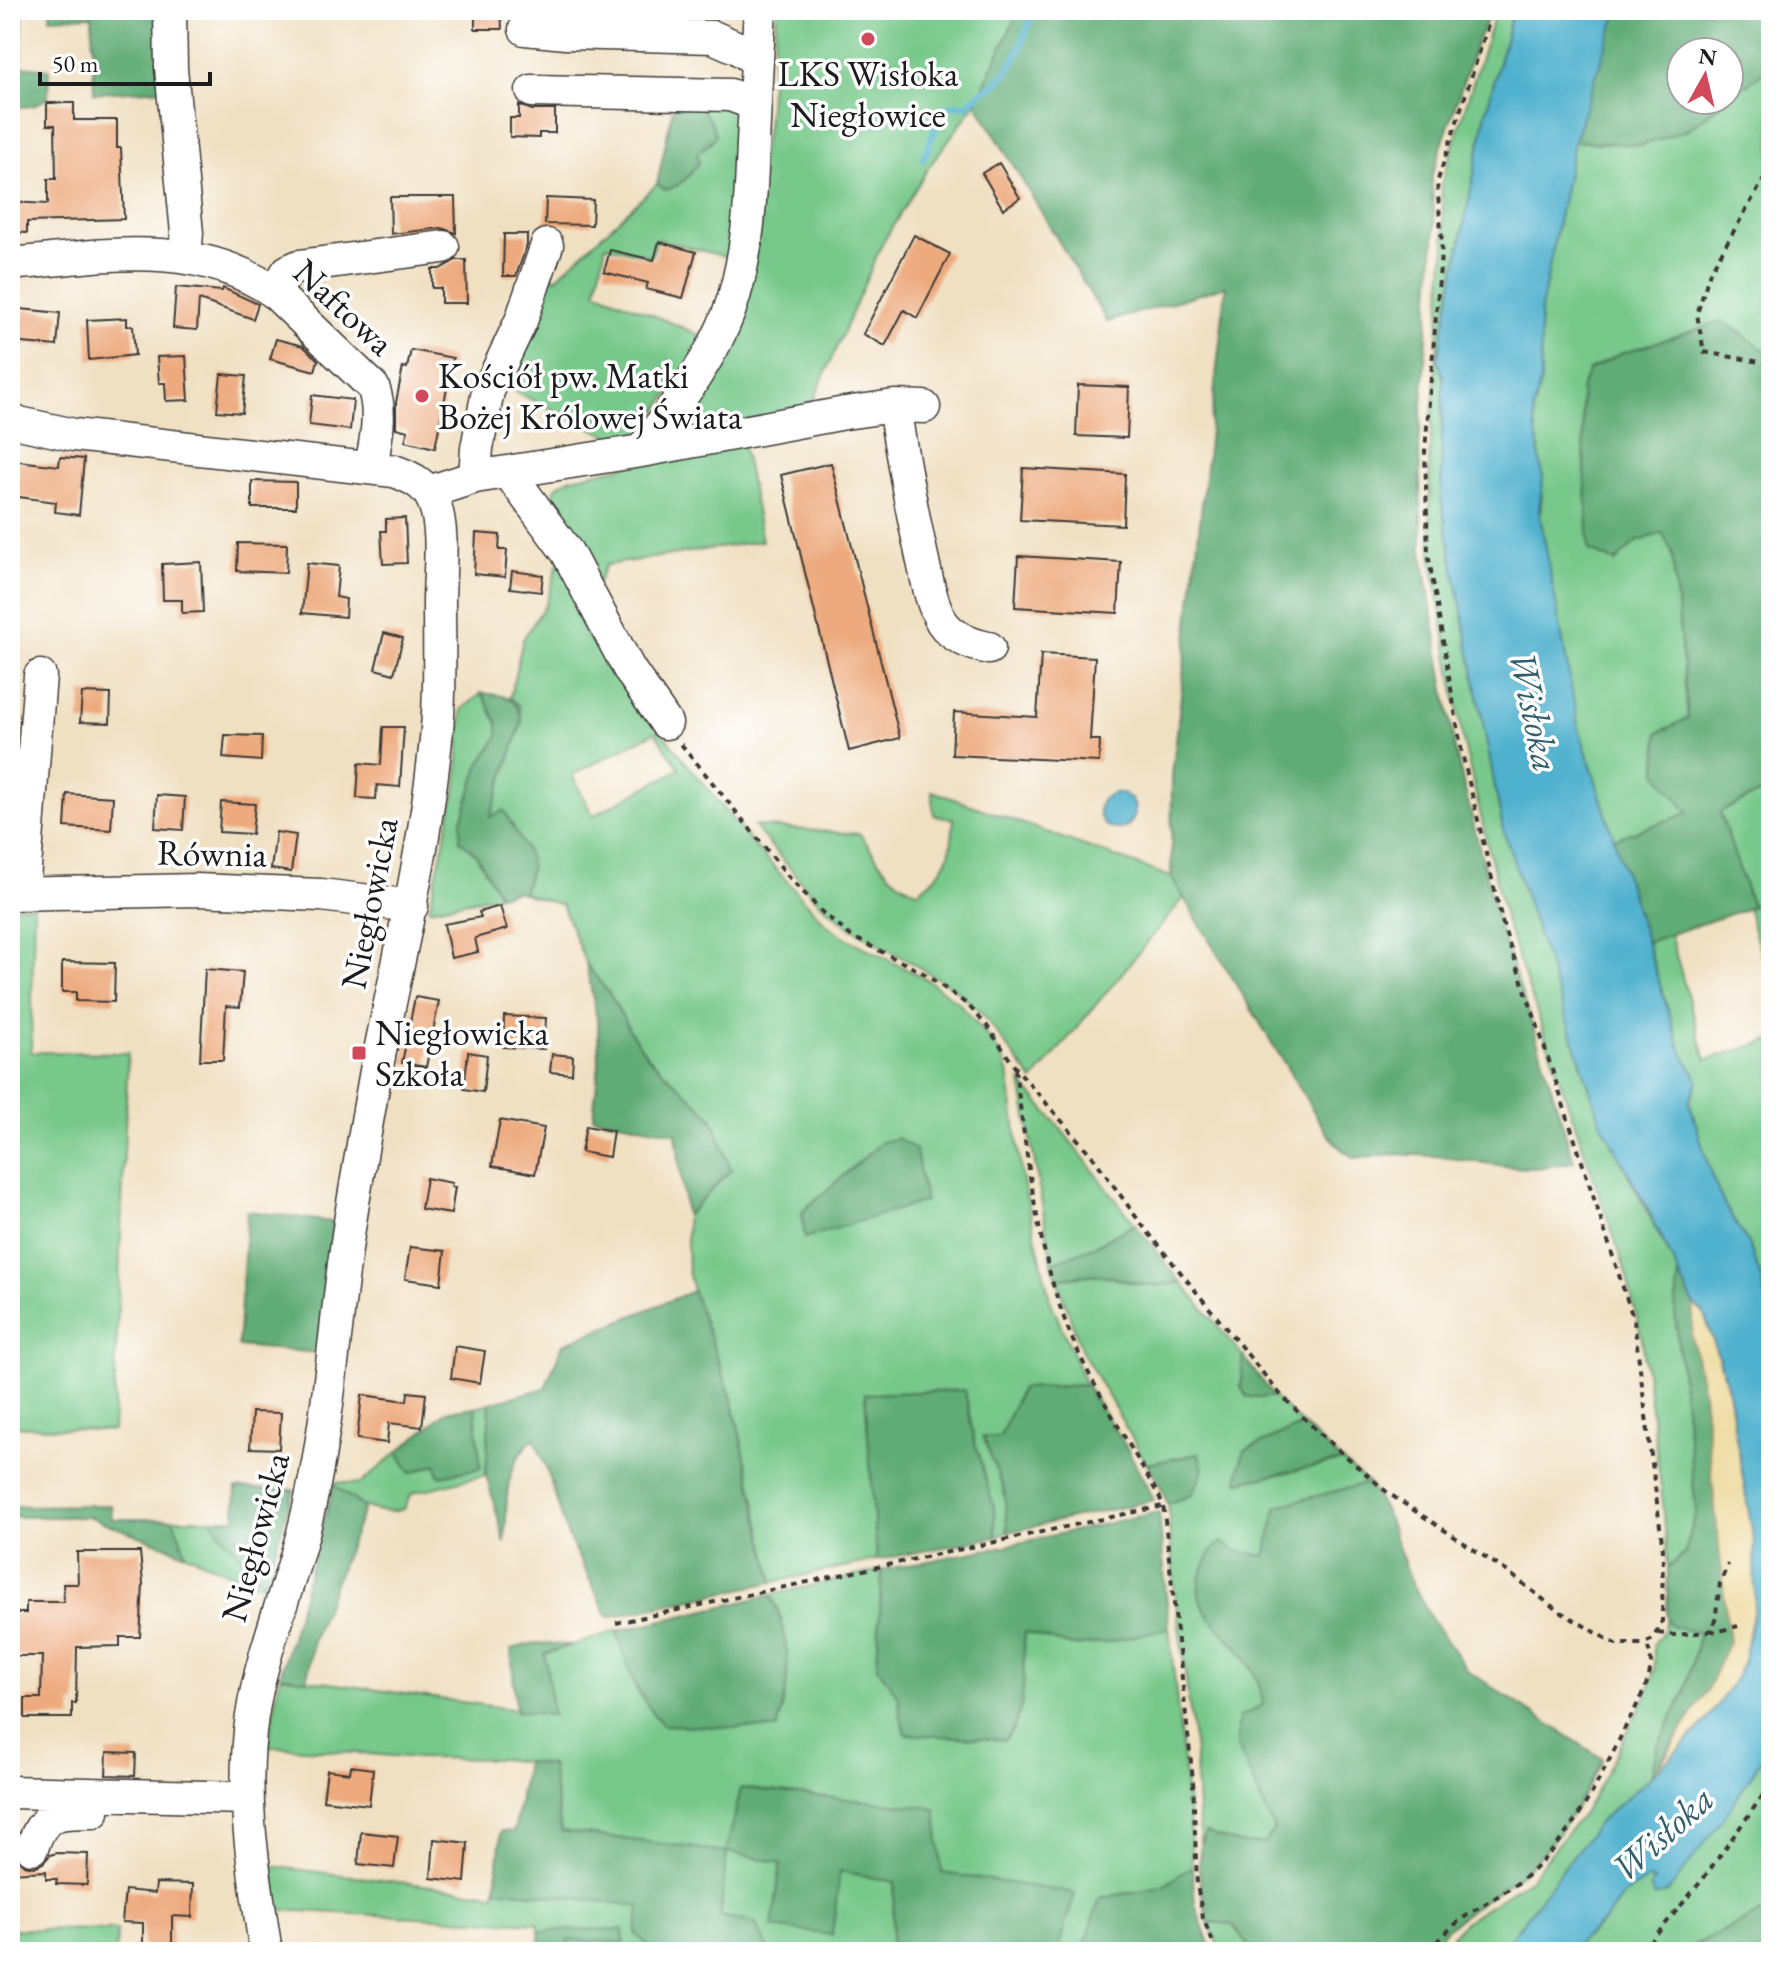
<svg xmlns="http://www.w3.org/2000/svg" width="1781" height="1962" font-family="'EB Garamond',serif">
<rect width="100%" height="100%" fill="#fff"/>
<filter id="ink" filterUnits="userSpaceOnUse"><feTurbulence type="fractalNoise" baseFrequency=".0125" numOctaves="2"/><feDisplacementMap in="SourceGraphic" scale="16" xChannelSelector="R" yChannelSelector="G"/><feConvolveMatrix kernelMatrix="1 2 1 2 8 2 1 2 1" color-interpolation-filters="sRGB"/></filter>
<filter id="wash" filterUnits="userSpaceOnUse"><feTurbulence type="fractalNoise" baseFrequency=".006" numOctaves="4" result="noise"/><feDisplacementMap in="SourceGraphic" scale="32" xChannelSelector="R" yChannelSelector="G"/><feGaussianBlur stdDeviation="1.8" result="paint"/><feColorMatrix in="noise" values="0 0 0 0 0 0 0 0 0 0 0 0 0 0 0 0 0 1.4 0 .05"/><feComposite in="paint" operator="in"/></filter>
<g filter="url(#wash)">
<rect width="100%" height="100%" fill="#f0e0c2"/>
<path fill="#77c88a" stroke="#4a7253" stroke-width="2" fill-rule="evenodd" d="M777,10H1019L976,103L928,168L882,244L810,408L662,441L714,371L767,127Z
M1496,10H1513L1486,112L1438,358L1443,377L1441,499L1503,829L1601,1122L1679,1273L1675,1312L1696,1511L1685,1553L1668,1568L1663,1503L1642,1339L1625,1269L1506,923L1463,740L1431,556L1429,459L1445,245L1441,184Z
M1771,66V355L1723,321L1620,354L1615,562L1636,542L1662,533L1672,551L1688,718L1658,733L1689,813L1614,839L1578,725L1540,518L1543,479L1533,411L1541,380L1540,314L1574,141L1642,145L1687,130Z
M694,97L740,104L734,259L657,239L651,257L606,245L596,291L707,338L640,436L617,440L497,383L543,274L556,278L657,184L665,190C681,187 691,175 699,162L696,154L712,142Z
M742,440L762,541L606,565L596,586L550,502C553,487 559,483 572,478Z
M560,556L659,729L750,841L827,925L848,939L928,980L959,1003L990,1039L1003,1058L1008,1071L1022,1177L1050,1300L1086,1385L1021,1388L1000,1437H983L1004,1490L1008,1532L996,1537C993,1502 985,1472 974,1439L865,1394L877,1560L773,1582L732,1399L693,1291L688,1271L686,1216L731,1170L712,1117L648,1057L631,1033L611,996L586,964L562,905L523,893L531,867L490,818L522,722L519,706L510,697L523,639L546,604ZM655,732L680,769L593,816L572,775ZM882,1142L805,1238L802,1212Z
M482,693L498,724V737L479,766L460,839L476,854L499,895L429,909L457,784L462,709Z
M1771,788V987L1747,908L1752,906L1719,811Z
M932,791L1171,877L1184,898L1033,1081L984,1016L954,988L848,926L817,900L754,826L860,834C876,856 890,885 919,891C949,868 951,856 954,819L934,815Z
M34,905L31,1052L128,1053L113,1431L10,1426L12,907Z
M1670,934L1706,1060L1771,1040V1194L1763,1199L1771,1223V1320L1761,1278L1749,1245L1723,1202L1712,1177L1689,1101L1698,1080L1680,1048L1647,942Z
M1021,1082L1057,1124L1135,1224L1091,1248L1052,1263Z
M1099,1274C1128,1282 1151,1290 1181,1282L1243,1356L1241,1387L1247,1397H1274L1303,1425L1245,1450L1239,1482L1342,1461L1368,1483L1277,1506L1265,1556L1237,1551L1214,1622L1241,1652L1261,1683L1264,1705L1265,1806L1274,1828L1266,1844L1237,1843L1205,1833L1200,1842L1194,1742L1174,1586L1168,1504L1192,1495L1198,1454L1147,1464L1082,1351L1057,1279Z
M490,1403L486,1475L412,1493L404,1509C375,1518 355,1502 334,1485L336,1482L360,1484L398,1452L411,1473L437,1464L439,1476L480,1468L475,1407Z
M173,1519H211C226,1544 247,1562 264,1585L250,1583L186,1554Z
M882,1570L877,1666L900,1698V1717L1024,1660V1632L1073,1646L1109,1642L1169,1628L1190,1826L1192,1866L1162,1887L1100,1898L1082,1952H1057L1075,1893L941,1873L840,1871L895,1882L891,1952H770L755,1923L720,1916L727,1852L561,1831L551,1765L500,1759L418,1758L268,1746L280,1676L552,1715L545,1654L617,1631L637,1691L663,1725H680L782,1620L771,1595Z
M1667,1618L1672,1626L1700,1632L1684,1694L1657,1747L1651,1776L1599,1822L1500,1952H1439L1463,1923L1530,1879L1582,1815L1601,1783L1649,1690L1655,1670L1653,1645L1664,1630Z
M1771,1744V1908L1679,1952H1567L1572,1945L1586,1937L1606,1919L1622,1896L1648,1878L1655,1879L1730,1809Z
M270,1866L495,1894L496,1889L641,1906L637,1934L654,1952H568L567,1940L622,1929L539,1931L538,1923L277,1910Z
M1208,1922L1232,1924L1253,1952H1221Z
M10,1929L117,1930L116,1952H10Z"/>
<path fill="#61ac76" stroke="#3e6449" stroke-width="2" d="M10,10H23L21,66L49,69L48,98L32,106L10,108Z
M50,10H163L166,89L94,93L92,16L50,18Z
M1019,10H1492L1477,41L1431,178L1435,227L1419,446L1422,551L1455,750L1499,927L1529,1014L1574,1162L1537,1168L1512,1167L1436,1156L1395,1154L1354,1158L1340,1148L1326,1132L1294,1079L1171,877L1172,776L1226,286L1107,322L976,103Z
M1618,10H1771V66L1729,98V52H1681V100H1726L1687,130L1642,145L1574,141Z
M694,97L712,124L716,136L697,154L699,162C690,175 681,187 665,190L657,184L675,98Z
M1723,321L1771,355V788L1720,812L1752,907L1647,942L1614,839L1688,813L1657,773L1658,733L1688,718L1672,551L1662,533L1636,542L1615,562L1589,550L1581,390L1589,370L1620,354Z
M482,693C507,697 516,694 522,722L490,817L504,810L526,850L531,867L523,893L516,891L499,895L476,854L460,840L461,823L479,766L498,737V724Z
M586,964L611,996L631,1033L648,1057L712,1117L731,1170L686,1216L676,1133L593,1117L599,1064L598,1024Z
M898,1138L916,1150L925,1201L805,1238L802,1212L882,1142Z
M247,1211L334,1222L318,1353L238,1346Z
M1135,1224L1181,1282C1145,1291 1135,1280 1101,1275C1088,1273 1071,1277 1057,1279L1052,1263L1091,1248Z
M1679,1273L1694,1305L1692,1336L1703,1392L1729,1642L1706,1692L1651,1776L1657,1747L1684,1694L1700,1633L1671,1626L1667,1618L1668,1568L1685,1553L1696,1511L1675,1312Z
M693,1291L732,1399L773,1582L608,1617L567,1534L546,1467L534,1438C502,1467 507,1502 505,1543L486,1475L490,1403L545,1388L563,1344Z
M1243,1356L1274,1397H1247L1241,1387Z
M1086,1385L1127,1448L1154,1500L1008,1532L1004,1490L983,1437H1000L1021,1388Z
M965,1390L974,1439L994,1508L996,1537L877,1560L865,1394Z
M475,1407L481,1468L439,1476L436,1464L410,1473L398,1452L447,1411Z
M1303,1425L1342,1461L1238,1482L1240,1464L1245,1450Z
M1199,1454L1203,1470L1192,1495L1168,1504L1160,1485L1147,1464Z
M1368,1483L1385,1512L1410,1578L1430,1617L1468,1671L1603,1759C1583,1797 1559,1841 1526,1869C1490,1901 1458,1910 1428,1952H1253L1232,1924L1208,1922C1202,1895 1193,1858 1205,1832L1237,1843L1265,1844L1274,1829L1237,1745L1239,1717L1263,1705C1261,1685 1254,1671 1243,1654C1224,1628 1187,1609 1202,1572C1207,1558 1210,1551 1222,1542L1237,1551L1265,1556L1277,1506Z
M334,1485L364,1508L313,1639L307,1680L280,1676Z
M236,1488L294,1490L264,1585C247,1562 226,1544 211,1519H235Z
M111,1505L112,1519H173L186,1554L90,1517H10V1506Z
M1159,1512L1169,1628L1109,1642L1073,1646L1025,1632C1022,1667 1030,1712 1005,1740L906,1734L900,1717L899,1698L877,1666L882,1570L1005,1546Z
M771,1595C792,1645 792,1677 777,1729L663,1725C637,1698 627,1666 617,1631Z
M534,1643L571,1645L545,1654L553,1715L516,1711L511,1649Z
M526,1762L551,1765L561,1831L726,1852L741,1788L925,1807L936,1809L942,1873L1075,1893L1057,1952H891L895,1882L840,1871L832,1935L772,1927L781,1863L727,1852L720,1916L755,1923L770,1952H654L636,1934L640,1906L496,1889L501,1831L514,1832Z
M1192,1866L1195,1904L1212,1952H1082L1100,1898L1162,1887Z
M1771,1908V1952H1679Z
M623,1929L624,1943L568,1940V1952H542L539,1931Z"/>
<path fill="#eeda9e" stroke="#857b5d" stroke-width="2" d="M1694,1305L1703,1312C1712,1337 1722,1362 1728,1388C1746,1462 1775,1606 1738,1676C1717,1714 1685,1743 1655,1773L1706,1692L1729,1642L1703,1392L1692,1336Z"/>
<path fill="#4fb1ce" stroke="#366675" stroke-width="2" d="M1513,10H1618L1574,141L1540,314L1541,380L1533,411L1543,479L1539,510L1578,725L1680,1048L1698,1081L1689,1101L1712,1177L1723,1202L1749,1245L1761,1278L1771,1320V1744L1730,1809L1668,1892L1654,1897L1650,1885L1654,1880L1648,1879L1622,1896L1606,1919L1567,1952H1500L1599,1822L1655,1773L1705,1723L1737,1676L1744,1660L1755,1602L1754,1543L1727,1385L1707,1322L1703,1312L1694,1305L1646,1205L1601,1122L1503,829L1441,499L1443,377L1438,358L1486,112Z
M1099 811a18 18 0 1 1 36 0a18 18 0 1 1-36 0Z"/>
<g fill="none" stroke-linecap="round" stroke-linejoin="round">
<path stroke="#4fb1ce" stroke-width="7" d="M923,158C932,144 937,108 954,105C959,105 964,106 968,105C977,92 988,90 999,81C1019,62 1024,34 1034,10"/>
</g>
<g id="blocks">
<path fill="#edaa7e" d="M475,10H501L502,29H475Z
M47,103H74V120H117V148H121L124,219L27,222V233L10,232V202L48,204V179H56L55,125H47Z
M519,105L532,110H555V133H539V138L510,137V118H519Z
M999,163L1020,198L1003,209L982,173Z
M390,197H455L456,233L441,228L391,234Z
M546,198L593,200L592,225L545,224Z
M504,234H527V245L516,276H503Z
M914,235L950,254L917,318L904,310L885,346L863,334Z
M659,242L696,252L683,298L646,289L648,283L604,272L610,250L654,260Z
M456,260H466L467,303H441V288H432V269H440Z
M176,287L222,291L223,288L258,304L253,319L199,300L197,330L173,328Z
M10,308L60,313L57,346L10,342Z
M127,318V326H133L135,355L89,360L87,320Z
M276,339L303,346L318,360L315,371L270,359Z
M411,350L453,358L435,448L405,441L408,431L396,428V402L403,367L407,368Z
M186,356L189,400L166,401L165,383H159L157,357Z
M221,374L246,376L242,413L217,411Z
M1078,385L1129,387L1127,438L1076,436Z
M312,395L353,400L350,430L309,425Z
M60,457L84,459L79,515L55,512L56,502L12,496L10,460L59,466Z
M831,463L900,738L849,751L781,475Z
M1023,468L1125,474L1123,525L1020,520Z
M252,481L296,482V508H252Z
M405,518L407,563L383,564L381,531H386V519Z
M476,533L500,535L499,550H507L505,577L474,574Z
M238,543L287,544L286,573L237,571Z
M1018,556L1121,562L1118,613L1015,607Z
M201,562L203,612L182,613V600H163L162,564Z
M307,563L339,566L336,597L346,599L345,617L302,613Z
M512,571L543,575L541,592L510,588Z
M384,633L403,638L394,674L375,669Z
M1041,654L1095,657L1090,740H1100L1099,762L952,755L954,712L1037,717Z
M82,693L111,694L110,723L80,722Z
M383,727H404L400,787L377,785L376,799L357,798L359,763L381,765Z
M225,735L262,736L261,761L223,758Z
M67,794L113,797L111,830L65,827Z
M157,795L185,797L183,830L155,828Z
M221,802L255,804L252,834L219,832Z
M276,832L296,835L291,872L271,869Z
M500,906L507,929L475,938L478,952L451,958L444,924L481,917L479,912Z
M62,962L115,963L114,1002L76,1001V992H62Z
M205,969L243,972L240,1007L226,1006L223,1060H200Z
M415,997L439,1001L426,1067L402,1063Z
M504,1016L546,1018L544,1049L503,1047Z
M468,1052L487,1055L483,1092L464,1089Z
M552,1054L573,1056L572,1074L550,1072Z
M500,1120L544,1128L535,1174L492,1166Z
M586,1126L613,1131L609,1157L581,1152Z
M426,1178L452,1183L451,1187H455L451,1214L421,1209Z
M410,1247L445,1251L441,1284L405,1279Z
M455,1346L485,1351L480,1383L451,1378Z
M408,1392L426,1394L422,1427L389,1423L387,1443L357,1439L362,1395L407,1401Z
M252,1412L281,1413L279,1449L250,1448Z
M77,1552H140L143,1584L140,1637H120V1646L77,1647L76,1703H72V1718H25V1698H41L42,1656H10V1613H26V1602H64L63,1584H78Z
M107,1752L136,1753L135,1776L106,1775Z
M351,1766L373,1769L369,1805L323,1800L327,1770L350,1773Z
M361,1832L398,1836L394,1868L358,1864Z
M434,1839L468,1843L465,1882L431,1878Z
M57,1853L88,1854L87,1885L56,1884L57,1879H46V1871L10,1873V1854H14L25,1865L34,1867L43,1863L50,1855Z
M156,1883L193,1884L192,1917L172,1916V1952H143V1923L122,1922L125,1890L155,1893Z"/>
</g>
</g>
<g filter="url(#ink)">
<use href="#blocks" fill-opacity="0" stroke="#3c3935" stroke-width="2"/>
<g fill="none" stroke-linecap="round" stroke-linejoin="round">
<defs>
<path id="minor" d="M170,10L171,68L187,233L185,256
M525,29L566,33L713,37L738,48L757,61
M532,91L730,95L755,104
M10,264C101,256 195,237 274,292L373,387C383,413 375,442 371,468
M274,292L288,271L299,266L443,247
M894,406C902,457 911,507 922,557C927,579 931,603 942,622C952,637 972,645 989,648
M10,421L74,435L394,471C411,477 428,485 434,503C445,529 439,573 439,602C439,647 441,694 436,739C425,852 398,960 376,1071C367,1121 358,1171 350,1222C334,1322 330,1425 305,1525C289,1589 262,1650 252,1716C240,1796 254,1873 266,1952
M641,451L845,413L894,406L924,407
M509,473L567,552L629,669L666,723
M475,477L477,448L488,391L521,321L547,245
M429,492L475,477L641,451C673,408 710,363 729,312C748,259 751,200 753,144C755,99 757,55 760,10
M23,893L40,676
M10,894L197,890L321,895L412,906
M10,1792L246,1798
M32,1848C44,1811 58,1812 93,1812"/>
</defs>
<use href="#minor" stroke="#3c3935" stroke-width="35"/>
<path stroke="#3c3935" stroke-width="4" stroke-dasharray="6 6" stroke-linecap="butt" d="M1771,167L1710,272L1697,314L1704,352L1771,364
M681,744L789,877L824,914L851,936L925,974L968,1005L987,1026L1015,1067L1093,1157L1139,1221L1211,1310L1280,1394L1317,1431L1388,1493L1508,1572L1557,1610L1616,1644H1642L1653,1639L1662,1621L1663,1550L1634,1321L1537,1024L1504,929L1462,753L1428,553L1425,451L1442,242L1437,183L1493,10
M1015,1069C1028,1160 1037,1258 1074,1343C1098,1396 1131,1446 1160,1498L1164,1511L1193,1781L1197,1885L1203,1918L1217,1952
M616,1623L1163,1506
M1710,1630L1716,1632L1738,1626
M1658,1633L1675,1635L1708,1632L1715,1621L1720,1583L1728,1564
M1430,1952C1461,1908 1496,1904 1531,1872C1574,1834 1600,1779 1625,1728C1634,1710 1646,1691 1650,1672C1652,1661 1651,1652 1645,1642
M1642,1952L1703,1879L1771,1784"/>
<use href="#minor" stroke="#fff" stroke-width="32"/>
</g>
</g>
<g fill="#d1495b" stroke="#fff" stroke-width="3">
<circle cx="868" cy="39" r="8"/>
<circle cx="422" cy="396" r="8"/>
<rect x="351" y="1045" width="16" height="16" rx="4"/>
</g>
<g text-anchor="middle" dominant-baseline="central" stroke-width="7" stroke-linejoin="round" paint-order="stroke">
<g font-size="36" fill="#1c1c1c" stroke="#fff" text-anchor="start">
<text x="868" y="73" text-anchor="middle">LKS Wisłoka<tspan x="868" dy="41">Niegłowice</tspan></text>
<text x="438" y="375">Kościół pw. Matki<tspan x="438" dy="41">Bożej Królowej Świata</tspan></text>
<text x="375" y="1032">Niegłowicka<tspan x="375" dy="41">Szkoła</tspan></text>
</g>
<g font-size="36" fill="#1c1c1c" stroke="#fff">
<text transform="translate(344 307) rotate(43)">Naftowa</text>
<text transform="translate(212 853) rotate(1)">Równia</text>
<text transform="translate(369 903) rotate(-79)">Niegłowicka</text>
<text transform="translate(255 1537) rotate(-75)">Niegłowicka</text>
</g>
<g font-size="38" font-style="italic" fill="#335f6c" stroke="#fff">
<text transform="translate(1535 711) rotate(78)">Wisłoka</text>
<text transform="translate(1662 1833) rotate(-42)">Wisłoka</text>
</g>
</g>
<rect width="1781" height="1962" fill="none" stroke="#fff" stroke-width="40"/>
<g transform="translate(1705 76) rotate(8)"><circle r="38" fill="#ffffff" stroke="#a4a4a4" stroke-width="2"/>
<path d="M0-6L14 30L0 20L-14 30Z" fill="#d1495b"/>
<text y="-12" font-size="22" font-weight="bold" text-anchor="middle" fill="#1c1c1c">N</text>
</g>
<path d="M40 72v12h170v-12" fill="none" stroke="#1c1c1c" stroke-width="4"/>
<text x="52" y="72" font-size="24" fill="#1c1c1c" stroke="#ffffff" stroke-width="6" paint-order="stroke">50 m</text>
</svg>
